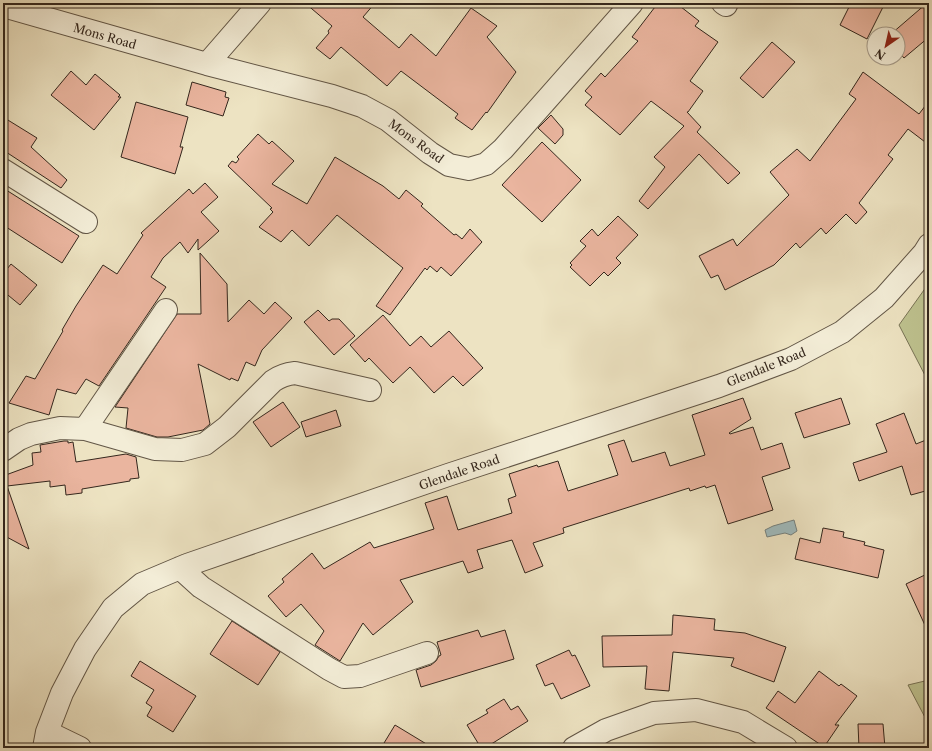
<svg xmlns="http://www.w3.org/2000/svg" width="932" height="751" font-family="'Libre Caslon Text',serif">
<rect width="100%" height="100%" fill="#ede3c2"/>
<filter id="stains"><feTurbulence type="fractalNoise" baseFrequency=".005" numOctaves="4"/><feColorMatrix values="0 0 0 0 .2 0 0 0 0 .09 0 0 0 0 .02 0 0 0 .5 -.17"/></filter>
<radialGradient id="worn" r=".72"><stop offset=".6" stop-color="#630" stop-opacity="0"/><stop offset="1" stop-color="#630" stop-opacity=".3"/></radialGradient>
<path fill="#bec28f" stroke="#797456" d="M929,283V383L899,325Z
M929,680V725L908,685Z"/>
<path fill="#9fbbbe" stroke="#74807e" d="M794,520L797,531L791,535L785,533L767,537L765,530L773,526Z"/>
<path fill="#eab59f" stroke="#34271d" d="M305,3H375L363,17L399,48L411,34L436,56L471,8L497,26L487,37L516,72L487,113L486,112L472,130L455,118L458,114L401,71L387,86L341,47L330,59L316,48L329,33L328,31L332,26Z
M658,3H676L699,21L695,26L718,42L690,81L703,91L688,112H687L701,127L697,132L740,173L728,184L699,154L648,209L639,201L665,167L654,157L684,126L651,101L620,135L585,105L592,97L585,91L601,73L605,77L638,41L632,37Z
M851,3H885L867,39L840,25Z
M927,3H929V37L904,58L898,51V34H891Z
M772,42L795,62L763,98L740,78Z
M71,71L86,85L95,74L120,95L118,97H121L94,130L51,95Z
M863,72L919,114L929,101V145L908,129L888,155L893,159L859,203L867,212L856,224L846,214L826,234L821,228L800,248L796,243L774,265L725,290L718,275L711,278L699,256L733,239L737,246L789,195L770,172L797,149L810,161L856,99L849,94Z
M192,82L226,92L225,97L229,98L223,116L186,105Z
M136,102L188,117L180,147H183L175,174L121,157Z
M551,115L563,129V135L555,144L538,128Z
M3,117L37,138L31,147L67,180L61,188L3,150Z
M258,134L269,144L272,141L294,161L272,184L307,204L335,157L383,186L399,199L406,190L423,204L421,206L454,235L456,234L462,239L470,229L482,242L451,276L441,267L437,272L430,266L427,270L425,268L390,315L376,306L403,268L337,215L309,246L292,230L281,242L259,227L273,212L270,209L272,208L228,166L232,161L236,163L239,159L237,157Z
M542,142L581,180L542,222L502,185Z
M205,183L218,197L201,212L219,231L198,250V239L188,253L180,242L163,258L151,277L166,287L99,386L86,379L76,394L57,389L49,415L9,403L26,376L35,379L63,331L62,330L76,306L103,265L117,274L143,235L141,233L189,189L193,194Z
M3,188L79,236L62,263L3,225Z
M618,216L638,235L616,258L621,263L608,276L604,272L590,286L570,267L572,265L570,263L586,246L580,241L592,229L598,236Z
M200,253L227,284L228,322L249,300L264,314L275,302L292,318L262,350L255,366L246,362L238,381L231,378L230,380L198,364L210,424L203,430L168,437H157L126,428L128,408L115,407L177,314H201Z
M11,264L37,285L20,305L3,291V274Z
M318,310L329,321L332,319H339L355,336L334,355L304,322Z
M383,315L410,346L421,336L431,347L449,331L483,368L463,386L453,376L434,393L410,367L393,383L369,358L365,362L350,345Z
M743,398L751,419L729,433L730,434L753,427L761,450L782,443L790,468L762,477L773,510L728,524L715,485L706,488L705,486L690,491L689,488L563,528L564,533L533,543L543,566L525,573L512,540L477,550L483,568L468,573L463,561L400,580L413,602L373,635L363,623L340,661L315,645L324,631L301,604L286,617L268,596L284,582L282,579L312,553L324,569L370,542L374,548L434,529L425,503L447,496L458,530L512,513L508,499L516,496L509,474L537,465L538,467L558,461L568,491L618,475L608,445L624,440L632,462L665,452L670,466L705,455L692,415Z
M841,398L850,424L804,438L795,413Z
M283,402L300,427L271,447L253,422Z
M336,410L341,426L306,437L301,422Z
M904,413L916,444L926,440L929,450V490L911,495L902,466L859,481L853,463L887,452L876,424Z
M64,441H68V443L73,442L76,462L126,454L136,457L139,478L130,479V481L82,489V493L66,495L65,485L50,487V481L7,486L29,549L3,535V476L33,465L32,453L41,452L40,445Z
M823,528L844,532L843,537L865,542L864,545L884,550L878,578L795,559L800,538L820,543Z
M929,573V634L906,584Z
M673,615L715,619L714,630L745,633L786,647L774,682L731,666L734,658L673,652L669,691L645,689L647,666L603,667L602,636L672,635Z
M232,621L280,652L258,685L210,654Z
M478,630L481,637L505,630L514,659L421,687L416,670L431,665L436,661L439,656L441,655L437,642Z
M569,650L572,656L575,655L590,686L561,699L553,683L545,686L536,665Z
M140,661L196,696L173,732L147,716L152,707L146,703L154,690L131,676Z
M819,671L839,686L841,684L857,696L835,725H839L824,747L766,708L778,691L795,703Z
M504,699L511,710L518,706L528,721L485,748H481L467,725L488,713L486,710Z
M858,724H883L885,748H859Z
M395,725L433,748H381Z"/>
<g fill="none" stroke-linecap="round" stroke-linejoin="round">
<defs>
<path id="minor" d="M723,3L726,5
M3,6L207,64L332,96L362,106L388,120L430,153L449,165L469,169L486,164L503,149L632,3
M207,64L260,3
M3,170L86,222
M85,429L166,310
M3,450L19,439L31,434L60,428L85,429L155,449L182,450L205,444L227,427L273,381C280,376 286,374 295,373L370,390
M180,568L201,587L329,669L344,677L360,676L427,653
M47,732L80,748
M44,748L47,732L62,693L85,649L113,608L142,584L187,565L448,475L719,386L791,359L842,332L884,298L924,253L929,245
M574,748L606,730L654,713L696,710L743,722L786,748"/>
</defs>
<use href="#minor" stroke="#625646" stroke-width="24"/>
<use href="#minor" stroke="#f3edd7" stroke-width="22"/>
</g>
<g text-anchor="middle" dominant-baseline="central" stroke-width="3" stroke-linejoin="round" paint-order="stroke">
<g font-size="12" fill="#34271d" stroke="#f3edd7">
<text transform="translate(105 36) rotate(16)">Mons Road</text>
<text transform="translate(416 141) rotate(36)">Mons Road</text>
<text transform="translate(766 367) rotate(-22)">Glendale Road</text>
<text transform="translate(459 472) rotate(-19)">Glendale Road</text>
</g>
</g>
<rect width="932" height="751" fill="none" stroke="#ede3c2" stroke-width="16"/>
<rect x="4" y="4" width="924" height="743" fill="none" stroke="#34271d" stroke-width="2"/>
<rect x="8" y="8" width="916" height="735" fill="none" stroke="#34271d"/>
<g transform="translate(886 46) rotate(214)"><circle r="19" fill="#f3edd7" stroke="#a79e8d"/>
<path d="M0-3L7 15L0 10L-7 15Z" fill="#8f2418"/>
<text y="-6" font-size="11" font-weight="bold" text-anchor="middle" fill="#34271d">N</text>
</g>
<rect width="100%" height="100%" filter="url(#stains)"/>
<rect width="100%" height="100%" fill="url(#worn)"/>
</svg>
